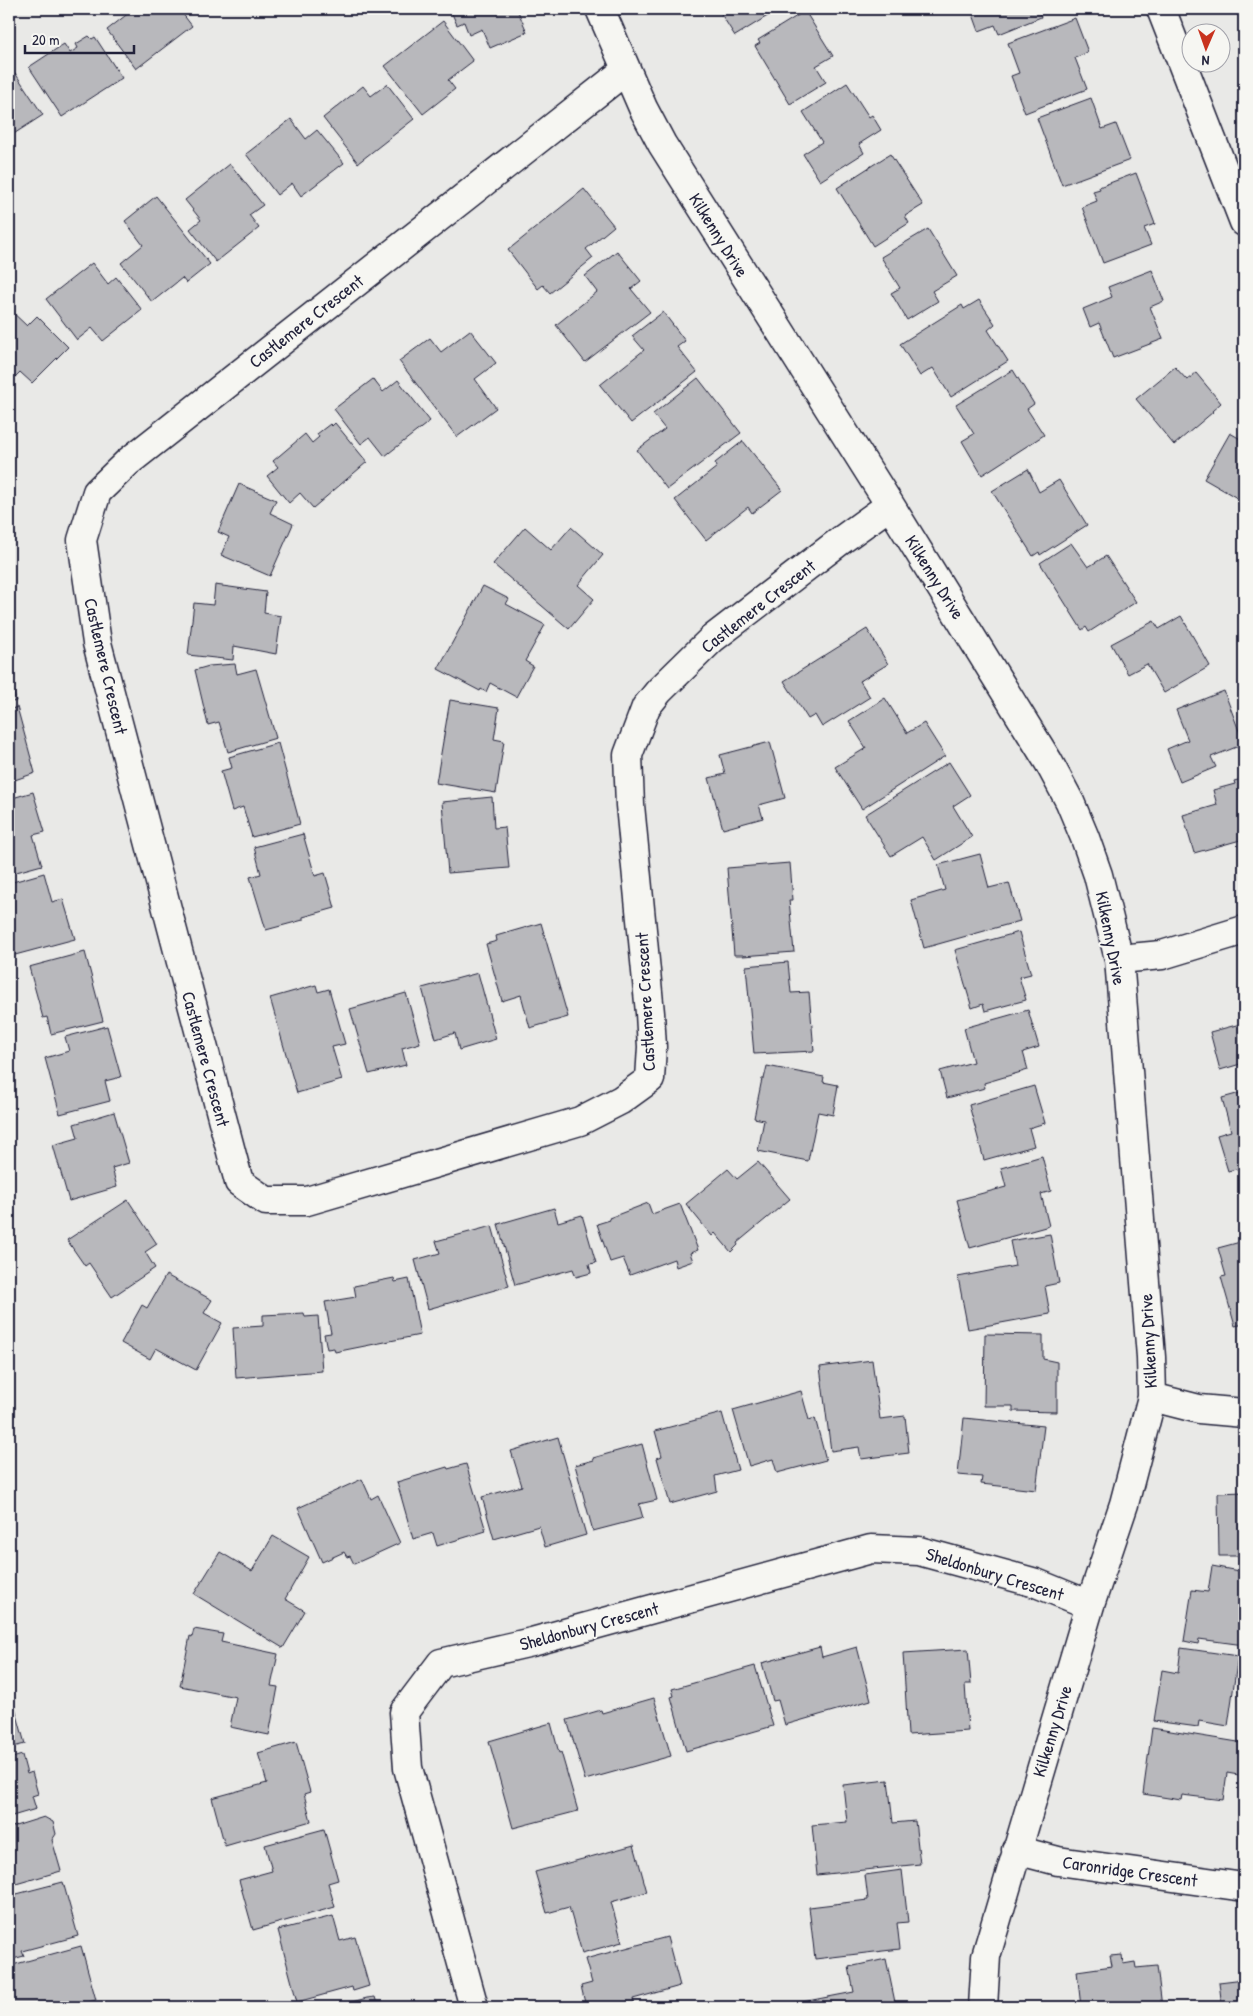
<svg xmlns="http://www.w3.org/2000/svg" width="1253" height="2016" font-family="'Patrick Hand',sans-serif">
<rect width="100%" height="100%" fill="#e9e9e7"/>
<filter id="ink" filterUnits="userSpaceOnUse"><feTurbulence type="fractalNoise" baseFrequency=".02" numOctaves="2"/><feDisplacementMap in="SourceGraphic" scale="10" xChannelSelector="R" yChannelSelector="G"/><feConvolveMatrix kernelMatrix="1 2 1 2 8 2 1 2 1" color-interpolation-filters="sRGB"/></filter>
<g filter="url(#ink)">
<path fill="#b8b8bc" stroke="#22223b" d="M128,9H179L192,26L136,69L107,30L130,12Z
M450,9H517L527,32L490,48L482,29L469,35L464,22L457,25Z
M718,9H779L735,36Z
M971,9H1037L1041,17L999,34L995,25L979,31Z
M805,11L833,56L816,66L826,82L790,104L755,46L760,43L758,40Z
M1075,18L1088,52L1075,58L1087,89L1025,113L1011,76L1019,73L1008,43Z
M443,21L473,61L448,80L455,89L423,114L385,66Z
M89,36L92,39L95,37L122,78L62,117L29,67L64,44L70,53L78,48L76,44Z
M10,68L14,74L15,73L43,115L9,137Z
M847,83L869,117L872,115L881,130L859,144L864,153L820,181L803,154L822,142L803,112Z
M387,84L414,119L358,163L323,118L363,86L371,96Z
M1091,98L1102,129L1116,124L1130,160L1062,185L1037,118Z
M291,119L306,139L317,130L344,163L301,196L292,183L277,195L246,154Z
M890,154L923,205L905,216L909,223L873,246L837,188Z
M230,164L263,205L249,215L259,228L216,262L190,229L201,220L185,200Z
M1136,173L1155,224L1144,228L1151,245L1103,263L1082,207L1097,201L1093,191L1100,189L1099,187Z
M584,189L614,226L586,249L593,258L550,293L543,285L538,289L508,250Z
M156,196L210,264L186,283L182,278L152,302L121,263L143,245L125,221Z
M928,229L957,276L932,291L938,301L907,320L891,293L900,288L881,257Z
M617,251L641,281L631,289L650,312L585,362L556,325L597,292L585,276Z
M92,263L108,284L116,277L142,310L103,341L92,328L77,340L46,299Z
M1152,270L1164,301L1150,307L1163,339L1113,358L1099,323L1090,327L1083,309L1112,297L1108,287Z
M979,300L995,324L988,330L1008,361L951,397L933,368L920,376L900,344L962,305L964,309Z
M9,309L27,326L37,316L68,347L32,383L20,372L9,383Z
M663,312L685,341L677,347L697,372L631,423L600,385L644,350L632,336Z
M470,330L496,363L475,379L496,408L457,437L399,361L430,338L441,352Z
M1175,367L1187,380L1196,373L1221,403L1212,411L1213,412L1174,445L1136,399Z
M1013,370L1034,404L1027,409L1044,435L982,475L962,441L974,434L956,405Z
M698,378L741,433L667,489L637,450L665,429L653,414Z
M373,379L383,392L398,380L430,421L385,456L370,437L361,444L334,409Z
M335,423L367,462L313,508L300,493L289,503L267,476L278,467L273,461L305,434L312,443L319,437L317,434L330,424L332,426Z
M1230,433L1244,441V502L1204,479Z
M743,441L782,490L752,513L748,507L706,540L675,500L717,467L715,463Z
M1028,469L1039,492L1059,480L1087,525L1040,555L1039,552L1033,556L992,491Z
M239,484L276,500L270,513L293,524L270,576L221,555L229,537L218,532Z
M525,527L551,550L571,527L603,555L578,585L594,599L569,629L493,564Z
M1071,543L1088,567L1106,556L1136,602L1089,632L1086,627L1082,630L1040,563Z
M215,585L266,592L264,613L281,616L276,654L234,646L233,660L188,655L194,603L213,605Z
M483,586L509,599L506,604L545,625L525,661L533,666L516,697L490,683L486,692L481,689L480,691L438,669Z
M1181,616L1210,666L1164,693L1147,664L1128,674L1111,644L1154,621L1159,629Z
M867,629L888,664L860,681L870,697L822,727L815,715L808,719L784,681Z
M235,664L237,674L256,669L276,738L228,752L219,722L208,725L195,670L209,666Z
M9,673L16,701L9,703Z
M1224,691L1244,744L1211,757L1216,767L1180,782L1167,749L1188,740L1176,710Z
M885,698L907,733L924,723L945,756L862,809L835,767L866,748L849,721Z
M450,700L499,708L494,739L504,741L496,793L436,783Z
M17,707L35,773L9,782V710Z
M770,742L785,798L759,805L763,818L723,829L709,778L725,774L720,755Z
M278,743L300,824L252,837L243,807L232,811L221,771L232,768L229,757Z
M949,762L970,795L953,806L972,837L936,860L922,837L891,856L865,815Z
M1242,779L1244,781V839L1194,853L1183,815L1217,805L1213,790L1235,784L1234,781Z
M33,792L45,832L33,835L42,865L9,874V799Z
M492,797L494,828L505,827L509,868L448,873L442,802Z
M303,834L315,876L325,873L335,908L303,917V920L266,930L250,877L261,874L254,847Z
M980,854L989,888L1009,883L1020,921L924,948L911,900L945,890L938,865Z
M790,863L793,900H789L794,952L743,956V955H734L727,868Z
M44,873L52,902L63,899L75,939L15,955L14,951L9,953V883Z
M541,923L568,1017L530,1028L521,995L502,1001L486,944L497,941L496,936Z
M1019,932L1031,974L1019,977L1026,1000L985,1011L983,1004L972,1008L955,950Z
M85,952L103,1021L51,1034L47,1017L43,1018L29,967Z
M788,962L791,993L809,992L814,1051L754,1054L746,966Z
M478,973L496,1039L459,1050L455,1033L436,1039L422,988Z
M316,985L318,992L329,989L345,1044L332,1047L342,1080L297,1093L270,998Z
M406,993L420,1043L402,1048L406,1065L369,1074L350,1009Z
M1028,1010L1039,1047L1023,1052L1028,1070L984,1083L985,1088L947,1098L940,1071L973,1062L964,1028Z
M1244,1023V1063L1220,1070L1210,1032Z
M107,1026L121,1077L105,1081L110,1101L60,1114L45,1058L69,1051L65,1037Z
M767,1066L824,1077L823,1082L838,1085L833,1115L818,1112L808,1161L758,1151L764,1120L754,1118L762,1079H764Z
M1034,1086L1045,1123L1029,1128L1034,1146L984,1160L969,1105Z
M1244,1092V1167L1228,1171L1217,1135L1231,1131L1222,1098Z
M114,1112L129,1163L112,1168L117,1187L69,1201L53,1145L78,1138L74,1124Z
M1042,1156L1051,1191L1041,1194L1049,1226L970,1248L957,1200L1006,1187L1001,1168Z
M758,1162L790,1199L737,1243L738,1245L731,1252L715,1233L712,1236L686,1204L728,1169L737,1179Z
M128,1200L157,1244L145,1252L155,1268L112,1297L89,1263L85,1266L67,1240Z
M648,1203L652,1214L680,1204L698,1250L690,1253L693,1261L676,1267L674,1259L630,1275L623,1258L610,1262L597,1224L610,1220L609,1218Z
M554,1208L558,1222L582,1215L596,1263L589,1264L591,1273L576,1277L573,1269L515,1285L498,1224Z
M492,1226L509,1286L428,1309L415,1260L440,1253L436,1241Z
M1050,1234L1059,1283L1045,1286L1050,1314L968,1329L958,1277L1015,1266L1010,1241Z
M1244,1241V1324L1235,1326L1221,1277L1226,1276L1218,1248Z
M166,1275L212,1300L204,1313L222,1323L196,1370L156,1348L150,1359L121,1343L142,1305L147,1308Z
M394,1278L395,1282L409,1279L420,1335L335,1352L334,1348L327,1349L324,1334L331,1333L325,1302L356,1297L354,1286Z
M304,1313L305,1317L318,1316L322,1371L236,1378L233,1328L263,1326V1315Z
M985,1334L1043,1335V1359L1057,1362V1412L1013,1411V1406H984Z
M872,1360L880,1419L905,1416L909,1453L861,1459L859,1447L831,1451L820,1367Z
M801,1391L809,1420L815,1418L826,1460L777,1473L773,1459L749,1466L733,1410Z
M722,1413L738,1470L715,1476L717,1491L670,1504L657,1458L662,1456L655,1431Z
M964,1418L1044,1426L1036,1490L981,1484L982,1477L958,1475Z
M558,1437L586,1535L545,1547L539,1526L494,1539L482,1497L522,1486L511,1451Z
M642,1444L657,1500L639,1504L643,1518L593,1531L575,1465L594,1460L593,1458Z
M466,1464L486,1531L437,1546L433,1533L413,1539L397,1482L447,1467L448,1469Z
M362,1479L371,1499L378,1495L400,1543L354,1564L350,1556L347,1557L344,1552L322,1562L298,1508Z
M1244,1492V1556H1219L1218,1493Z
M273,1536L309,1557L285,1599L305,1611L283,1648L194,1594L220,1552L252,1571Z
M1212,1566L1244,1572V1645L1199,1639L1198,1644L1184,1641L1192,1590L1208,1592Z
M194,1629L223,1634L221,1642L278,1654L271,1686L278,1687L269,1735L230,1727L236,1697L180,1686L190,1636L192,1637Z
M820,1647L822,1657L857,1647L871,1700L785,1725L778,1700L773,1701L762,1663Z
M1181,1648L1238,1656L1228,1726L1199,1721L1198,1727L1154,1721L1162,1670L1178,1673Z
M968,1649L971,1684H965L968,1731L908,1735L903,1653Z
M755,1666L773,1726L686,1751L671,1697L674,1696L672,1689Z
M9,1689H10L25,1744L9,1748Z
M654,1698L671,1756L585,1780L567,1720L601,1710L602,1713Z
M551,1723L559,1753L561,1752L578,1811L513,1828L489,1741Z
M1152,1728L1244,1743V1776L1227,1773L1223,1800L1182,1795L1181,1800L1143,1794Z
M296,1742L310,1792L304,1794L311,1821L225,1846L212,1798L267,1783L258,1753Z
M22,1755L27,1774L32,1772L38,1794L32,1796L36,1809L9,1817V1759Z
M888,1780L893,1823L915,1821L920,1864L817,1875L812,1825L847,1822L843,1785Z
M44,1817L53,1822L56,1834L52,1840L61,1871L9,1886V1828Z
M324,1829L338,1880L328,1883L335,1907L253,1930L239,1880L272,1871L265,1845Z
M634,1845L647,1892L611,1902L622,1942L582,1953L569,1907L547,1913L535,1872Z
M902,1870L908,1922L897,1923L900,1949L815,1959L809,1907L868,1900L865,1875Z
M63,1882L78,1936L22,1951L24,1956L9,1960V1896Z
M333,1916L340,1941L355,1937L369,1986L353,1991L352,1987L297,2002L278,1930Z
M667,1937L680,1986L633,1999L636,2007H586L581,1986L592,1983L585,1959Z
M81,1946L96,2000L71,2007H9V1966Z
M1122,1955L1123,1964L1135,1962L1136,1968L1157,1966L1162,2007H1081L1077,1971L1112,1966L1110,1956Z
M886,1959L896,2007H797V2003L854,1992L849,1967Z
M1244,1979V2007H1222L1219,1982Z
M375,1997L378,2007H333L367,1998Z"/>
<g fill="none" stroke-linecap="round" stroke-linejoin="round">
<defs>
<path id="minor" d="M600,9L643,108L662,144L890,505L1048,761L1070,802L1085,838L1098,875L1119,959L1151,1357L1152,1397L1124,1504L1090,1605L986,1956L983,2007
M1161,9L1244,222
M626,70L128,462L97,492L82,540L97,643L239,1182L266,1201H307L580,1121L621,1100L650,1079L652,1047L650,1013L630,805L628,755L646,707L659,691L712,639L840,541L890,505
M1119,959L1162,955L1244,930
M1152,1397L1199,1409L1244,1413
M1016,1850L1058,1861L1244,1887
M474,2007L408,1768L404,1712L441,1663L532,1642L871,1549L919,1551L1036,1583L1090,1605"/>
</defs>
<use href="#minor" stroke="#22223b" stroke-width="31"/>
<use href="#minor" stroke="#f6f6f2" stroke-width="28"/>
</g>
</g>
<g text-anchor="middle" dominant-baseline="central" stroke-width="4" stroke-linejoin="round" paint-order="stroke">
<g font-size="18" fill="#22223b" stroke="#f6f6f2">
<text transform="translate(719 235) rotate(58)">Kilkenny Drive</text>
<text transform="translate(306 321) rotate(-38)">Castlemere Crescent</text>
<text transform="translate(935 577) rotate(58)">Kilkenny Drive</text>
<text transform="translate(758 606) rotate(-38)">Castlemere Crescent</text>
<text transform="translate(106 666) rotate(77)">Castlemere Crescent</text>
<text transform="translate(1111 938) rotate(79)">Kilkenny Drive</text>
<text transform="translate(645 1002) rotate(-93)">Castlemere Crescent</text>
<text transform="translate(206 1059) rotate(75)">Castlemere Crescent</text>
<text transform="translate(1148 1341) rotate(-93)">Kilkenny Drive</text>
<text transform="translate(995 1574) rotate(17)">Sheldonbury Crescent</text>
<text transform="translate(589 1626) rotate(-15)">Sheldonbury Crescent</text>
<text transform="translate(1052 1731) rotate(-73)">Kilkenny Drive</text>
<text transform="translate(1130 1871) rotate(8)">Caronridge Crescent</text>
</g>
</g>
<rect width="1253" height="2016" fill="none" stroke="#f6f6f2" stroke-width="30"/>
<rect x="15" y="15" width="1223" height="1986" fill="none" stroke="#22223b" stroke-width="2" filter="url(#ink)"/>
<g transform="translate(1206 48) rotate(182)"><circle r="24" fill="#f6f6f2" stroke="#a1a1a9"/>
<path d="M0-4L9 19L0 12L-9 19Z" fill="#c8321e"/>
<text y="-8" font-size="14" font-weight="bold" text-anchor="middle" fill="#22223b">N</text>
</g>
<path d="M25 45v8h109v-8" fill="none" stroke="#22223b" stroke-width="2.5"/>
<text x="32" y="45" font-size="15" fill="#22223b" stroke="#f6f6f2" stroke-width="4" paint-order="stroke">20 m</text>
</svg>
